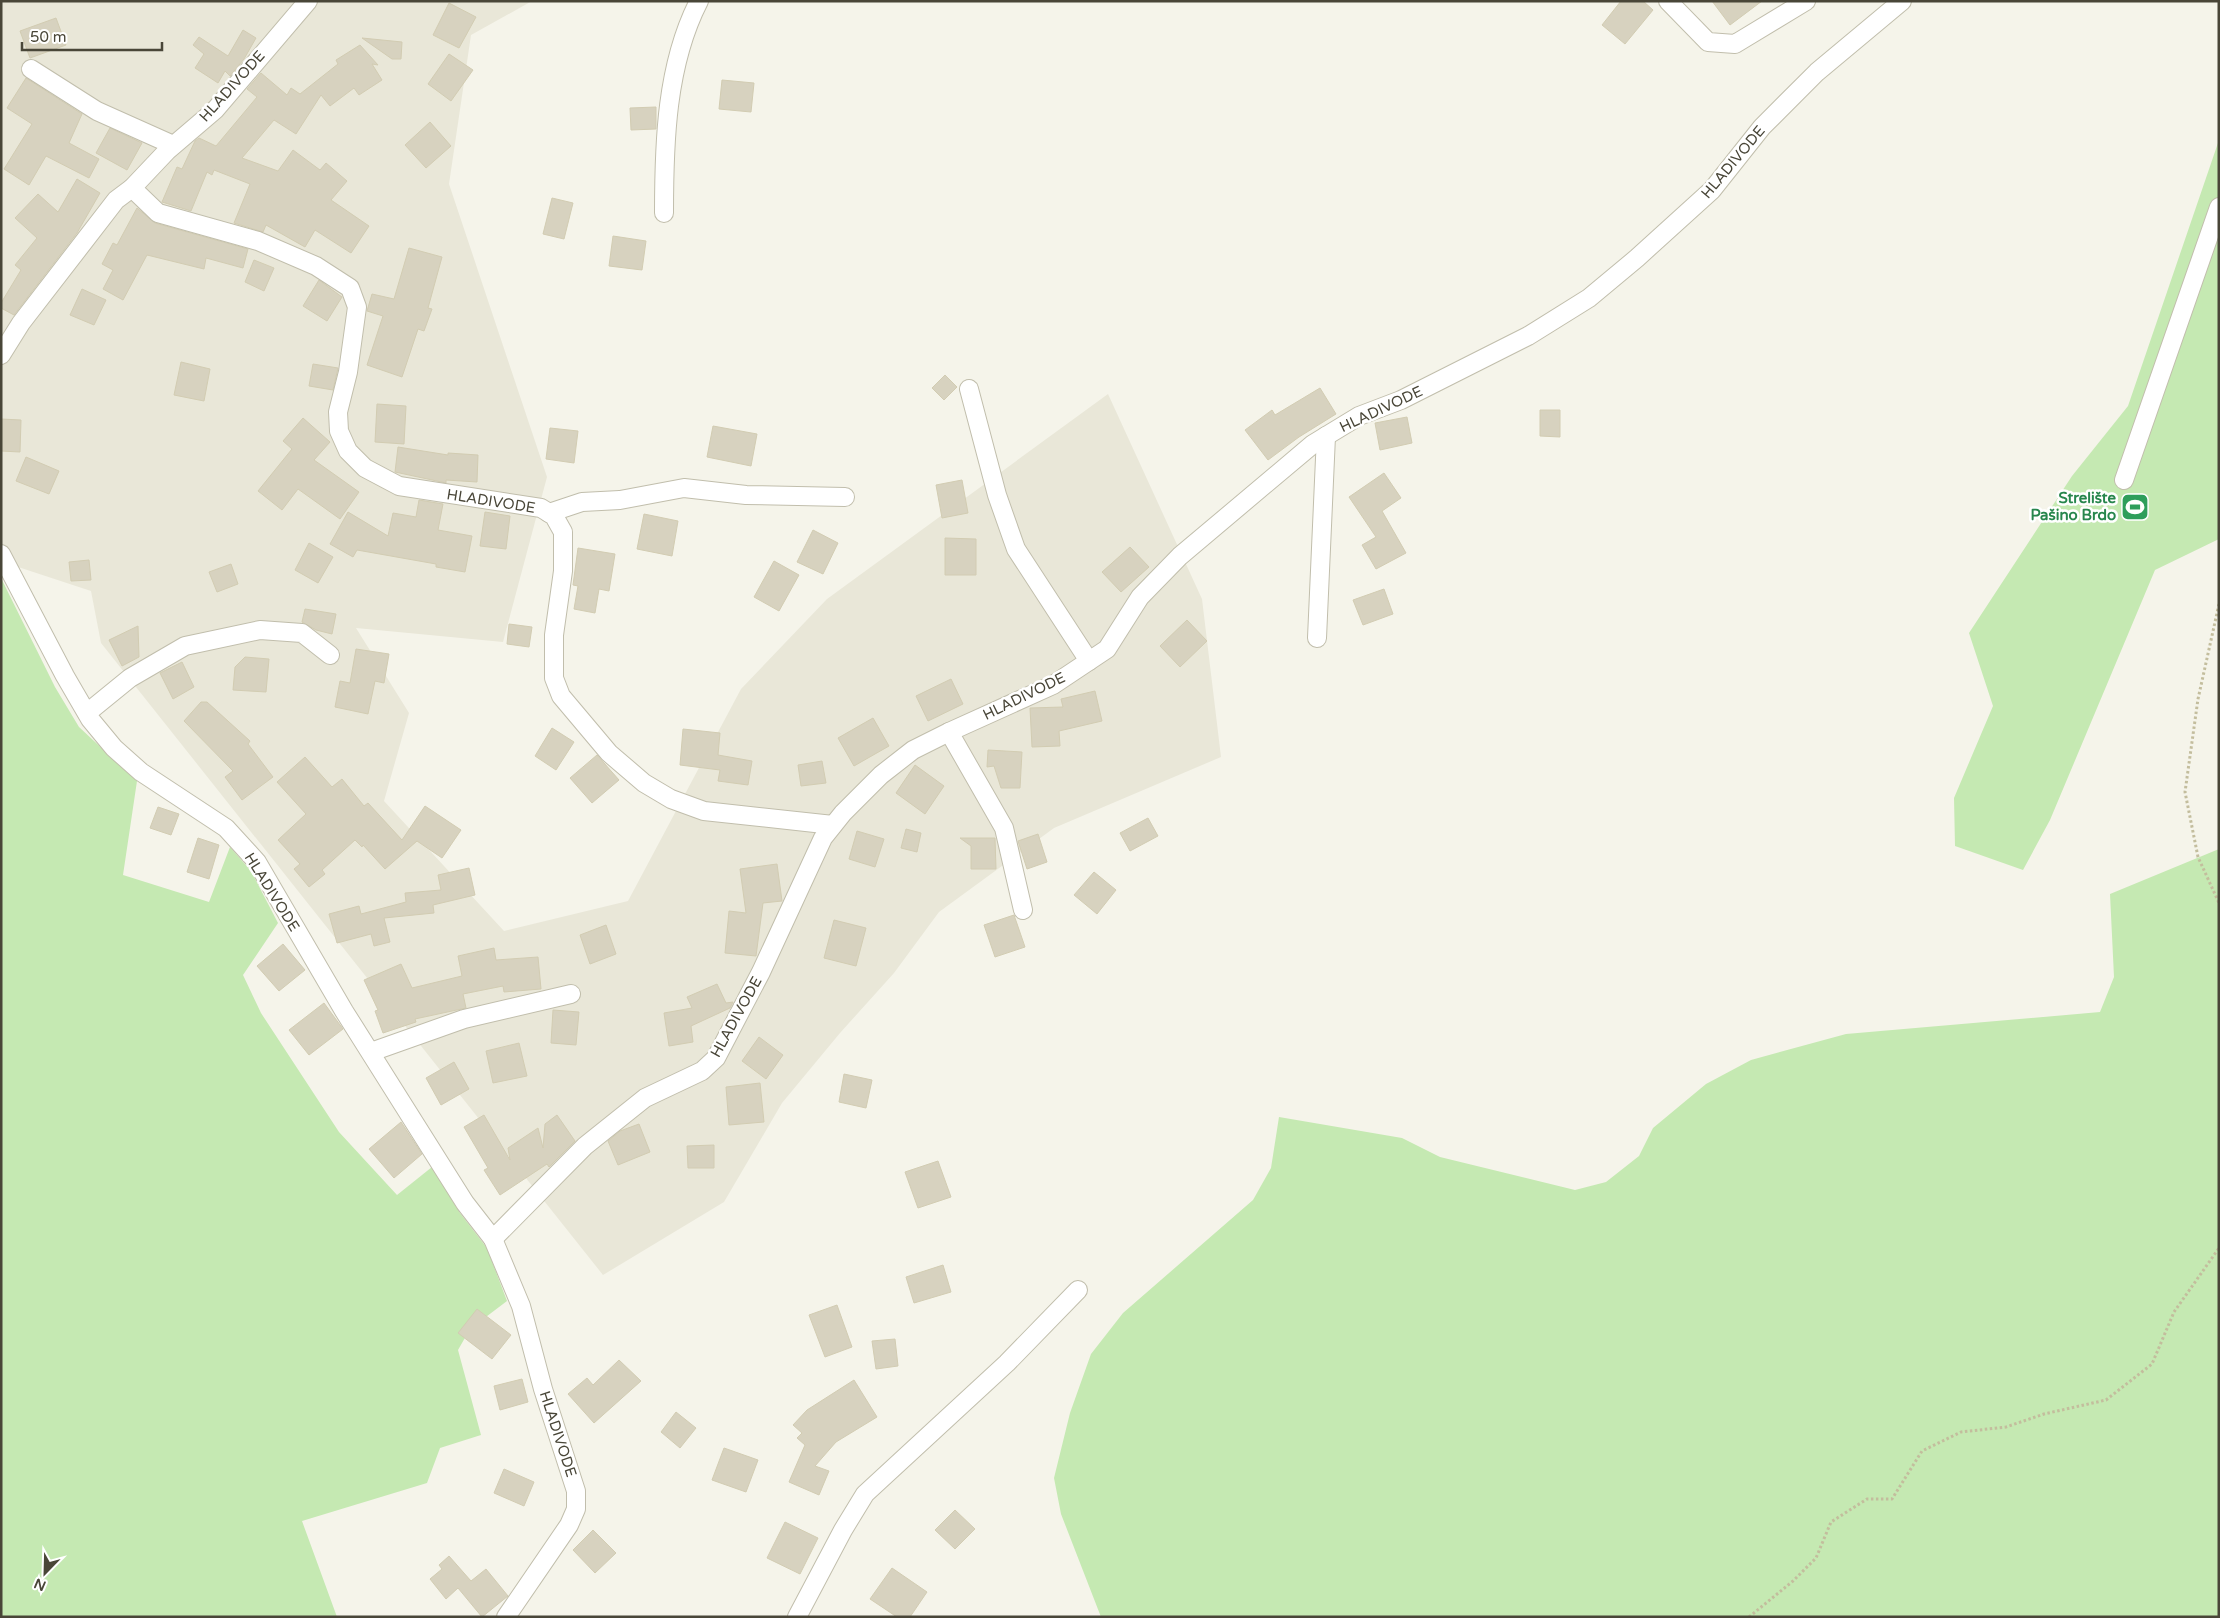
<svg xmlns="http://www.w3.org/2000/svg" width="2220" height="1618" viewBox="0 0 2220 1618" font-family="'Varela Round',sans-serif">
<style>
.residential{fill:#e9e7d8}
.green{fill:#c5e9b2}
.building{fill:#d7d2bf;stroke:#d2ccb2}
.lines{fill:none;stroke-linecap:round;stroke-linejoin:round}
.street-casing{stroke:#c1beac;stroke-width:20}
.path{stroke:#c3bd9d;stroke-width:3;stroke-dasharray:2.5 2.5;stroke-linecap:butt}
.street{stroke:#fff;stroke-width:18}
.labels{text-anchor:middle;stroke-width:5;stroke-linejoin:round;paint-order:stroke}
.street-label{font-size:15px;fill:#494638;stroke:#fff}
.leisure-label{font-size:15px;font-weight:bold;fill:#27864d;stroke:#fff;text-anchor:end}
</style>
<rect width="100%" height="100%" fill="#f5f4ea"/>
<path class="residential" d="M1,1H532L471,35L449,184L547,477L503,642L356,628L409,713L384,801L504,931L628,901L741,689L827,599L1108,394L1202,599L1221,757L1054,828L939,912L894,973L840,1033L782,1103L724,1202L603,1275L101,643L91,591L6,563L1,558Z"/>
<g class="green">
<path d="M2219,140V539L2155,570L2050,820L2023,870L1955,846L1954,798L1993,706L1969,633L2072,476L2128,406Z"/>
<path d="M1,578L55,687L79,727L137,781L123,875L209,902L230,847L251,871L278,923L243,975L261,1013L339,1132L397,1195L432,1167L460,1213L487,1248L507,1301L470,1329L458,1350L481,1435L440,1448L427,1483L302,1521L337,1617H1Z"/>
<path d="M2219,849V1617H1101L1061,1514L1054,1478L1070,1413L1091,1354L1123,1313L1253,1200L1271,1168L1279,1117L1402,1138L1440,1157L1575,1190L1606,1182L1639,1156L1653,1128L1706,1084L1751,1060L1846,1034L2100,1012L2114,977L2110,894Z"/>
</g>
<g class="building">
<path d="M1621,1H1643L1653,10L1625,44L1602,25Z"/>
<path d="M1712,1H1762L1730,25Z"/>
<path d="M449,3L476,17L459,48L433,35Z"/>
<path d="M56,18L66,45L30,58L20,31Z"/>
<path d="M243,30L256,38L244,59L230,76L225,71L218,83L195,68L204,54L193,45L199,37L228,56Z"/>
<path d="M362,38L402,42L401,59H392Z"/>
<path d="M360,45L378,65L372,64L382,80L359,95L354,88L330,106L321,95L296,134L274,120L242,158L278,171L293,150L320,170L326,163L347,181L331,200L369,226L351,253L315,230L305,247L266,225L263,232L234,223L250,184L214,170L212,175L207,172L191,211L162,202L177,167L182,169L195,141L199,138L216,146L257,97L247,89L261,73L287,95L291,88L300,94L338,64L336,60Z"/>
<path d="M449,54L473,70L451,101L428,84Z"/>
<path d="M26,78L82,114L69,143L99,159L89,178L46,156L29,185L4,169L32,124L7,108Z"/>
<path d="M722,80L754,83L751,112L719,109Z"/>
<path d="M656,107V129L631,130L630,108Z"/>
<path d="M430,122L451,146L426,168L405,145Z"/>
<path d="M110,128L142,143L127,170L96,153Z"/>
<path d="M77,179L100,193L77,233L14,315L1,308V303L21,270L15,265L37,238L15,218L38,194L58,212Z"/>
<path d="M552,198L573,203L564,239L543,234Z"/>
<path d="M137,208L155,223L248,249L243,268L206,258L204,269L147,255L123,300L103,289L113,270L102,264L113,243L117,245Z"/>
<path d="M613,236L646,241L642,270L609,266Z"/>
<path d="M409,248L442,257L428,308L432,309L424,331L418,329L402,377L367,365L383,316L367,311L372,294L394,299Z"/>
<path d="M254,260L274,268L264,291L245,282Z"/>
<path d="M319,280L342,297L327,321L303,306Z"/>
<path d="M82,289L106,300L94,325L70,315Z"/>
<path d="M181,362L210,369L204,401L174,395Z"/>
<path d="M313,364L338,368L333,390L309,386Z"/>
<path d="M945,375L957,387L944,400L932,388Z"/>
<path d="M1320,388L1336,414L1299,437L1268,460L1245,430L1272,410L1275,415Z"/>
<path d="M377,404L406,406L404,444L375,442Z"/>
<path d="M1540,410H1560V437L1540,436Z"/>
<path d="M1407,417L1412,443L1380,450L1375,423Z"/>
<path d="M303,418L330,442L314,460L359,492L340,519L298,489L282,510L258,491L292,449L283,441Z"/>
<path d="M1,419L21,420L20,452L1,451Z"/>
<path d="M713,426L757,434L751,466L707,457Z"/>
<path d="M550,428L578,431L574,463L546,459Z"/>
<path d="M398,447L448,455V453L478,455L477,482L446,480V483L395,472Z"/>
<path d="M26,457L59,471L49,494L16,481Z"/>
<path d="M1384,473L1401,498L1382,511L1406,553L1376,569L1362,545L1376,537L1349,497Z"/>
<path d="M962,480L968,513L942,518L936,485Z"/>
<path d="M419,500L443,504L438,530L472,536L465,572L436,567V564L357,550L353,557L330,544L348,512L388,536L393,513L416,517Z"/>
<path d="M485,512L510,516L506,549L480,546Z"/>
<path d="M644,514L678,521L672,556L637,549Z"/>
<path d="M813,530L838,543L823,574L797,562Z"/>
<path d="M945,538L976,539V575H945Z"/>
<path d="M309,543L333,557L318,583L295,570Z"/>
<path d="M1130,547L1149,567L1121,592L1102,572Z"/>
<path d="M578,548L615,554L609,591L599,589L595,613L574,609L578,586L573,585Z"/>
<path d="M89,560L91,580L71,581L69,562Z"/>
<path d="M774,561L799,575L779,611L754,597Z"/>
<path d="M231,564L238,584L217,592L209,572Z"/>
<path d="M1384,589L1393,614L1363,625L1353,600Z"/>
<path d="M305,609L336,614L332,634L316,630L302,622Z"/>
<path d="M1187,620L1207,641L1180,667L1160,646Z"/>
<path d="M509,624L532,627L529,647L507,644Z"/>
<path d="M138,626L139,657L122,666L109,640Z"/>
<path d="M356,649L389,654L384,683L375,681L368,714L335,707L340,681L350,683Z"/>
<path d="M245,657L269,659L266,692L233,690L235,667Z"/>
<path d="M182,662L194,687L173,699L160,673Z"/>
<path d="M951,679L963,704L928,721L916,696Z"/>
<path d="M1095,691L1102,721L1059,731L1060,746L1032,747L1030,708L1063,707L1061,699Z"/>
<path d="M201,702H207L250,741L248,744L273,777L242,800L225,777L233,771L184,721Z"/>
<path d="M873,718L889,746L854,766L838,738Z"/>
<path d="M552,728L574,742L556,770L535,756Z"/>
<path d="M683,729L720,733L718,755L752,761L748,785L718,781L720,770L680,765Z"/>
<path d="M988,750L1022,752L1020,788H1001L994,766L987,767Z"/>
<path d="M597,755L619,780L592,803L570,778Z"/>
<path d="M305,757L332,787L342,779L364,806L368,803L402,840L425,806L461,830L442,858L417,841L385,869L363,845L362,847L355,840L322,870L325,874L309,887L294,869L300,864L278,840L306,814L277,782Z"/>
<path d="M822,761L826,783L801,786L798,765Z"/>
<path d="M915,765L944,786L925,814L896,793Z"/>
<path d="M158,807L179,814L171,835L150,828Z"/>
<path d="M1148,818L1158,836L1130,851L1120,833Z"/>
<path d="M906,829L921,833L917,852L901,848Z"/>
<path d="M857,831L884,839L875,867L849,859Z"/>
<path d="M1038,834L1047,862L1027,869L1018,841Z"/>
<path d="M198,838L219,845L209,879L187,872Z"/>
<path d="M960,838H995L996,869H971V846Z"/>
<path d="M777,864L782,901L763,903L756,956L725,953L729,911L746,913L740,869Z"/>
<path d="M469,868L475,895L433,905L434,913L384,918L390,942L374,946L371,934L337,943L329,914L359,906L361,914L406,902L405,893L441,890L438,875Z"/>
<path d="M1094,872L1116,890L1097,914L1074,895Z"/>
<path d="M1014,915L1025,947L995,957L984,925Z"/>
<path d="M834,920L866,928L856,966L824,958Z"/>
<path d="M606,925L616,954L590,964L580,935Z"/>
<path d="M283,944L305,970L279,991L257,966Z"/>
<path d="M494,948L496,960L538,957L541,989L504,992L503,986L463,994L466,1008L415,1019L416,1022L383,1033L375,1011L378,1010L364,980L401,964L412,988L462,976L458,956Z"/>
<path d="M717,984L726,1003L733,1002L730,1008L691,1026L693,1042L669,1046L664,1013L692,1008L687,997Z"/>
<path d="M324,1003L343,1029L309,1055L289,1030Z"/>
<path d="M553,1010L579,1012L576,1045L551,1043Z"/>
<path d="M759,1037L783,1055L766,1079L742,1061Z"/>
<path d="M519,1043L527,1076L493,1083L486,1051Z"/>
<path d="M454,1062L469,1089L441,1105L426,1078Z"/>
<path d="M844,1074L872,1080L866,1108L839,1102Z"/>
<path d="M760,1083L764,1122L729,1125L726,1087Z"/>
<path d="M484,1115L510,1160L508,1148L538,1128L543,1148L545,1124L557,1115L575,1141L549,1167L547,1164L500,1195L484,1170L488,1168L464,1127Z"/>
<path d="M401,1122L422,1154L394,1178L369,1149Z"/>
<path d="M639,1124L650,1152L618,1165L608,1141L620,1131Z"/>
<path d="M714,1145V1168H688L687,1146Z"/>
<path d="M938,1161L951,1197L918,1208L905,1172Z"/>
<path d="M943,1265L951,1292L914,1303L906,1277Z"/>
<path d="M837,1305L852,1347L825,1357L809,1315Z"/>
<path d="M477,1309L511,1335L492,1359L458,1333Z"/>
<path d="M895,1339L898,1366L876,1369L872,1341Z"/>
<path d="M619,1360L641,1381L594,1423L568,1394L587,1378L593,1385Z"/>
<path d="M522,1379L528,1402L500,1410L494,1386Z"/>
<path d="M854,1380L877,1417L836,1442L815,1466L829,1471L819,1495L789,1482L805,1445L797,1438L802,1433L793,1425L807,1410Z"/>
<path d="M676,1412L696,1428L680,1448L661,1432Z"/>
<path d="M724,1448L758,1460L746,1492L712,1480Z"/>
<path d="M504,1469L534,1482L524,1506L494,1493Z"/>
<path d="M955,1510L975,1529L955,1549L935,1530Z"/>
<path d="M785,1522L818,1538L800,1574L767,1558Z"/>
<path d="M593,1530L616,1553L595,1573L573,1550Z"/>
<path d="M449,1556L471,1581L486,1569L508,1596L482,1617L458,1588L446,1599L430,1579L442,1569L439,1565Z"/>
<path d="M892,1568L927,1592L910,1617H897L870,1599Z"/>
</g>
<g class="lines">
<defs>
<g id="street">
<path d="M1668,1L1708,42L1735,44L1806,1"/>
<path d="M31,69L97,111L173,145"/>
<path d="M132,188L158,213L258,241L316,266L350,288L357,307L348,372L338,412L339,431L348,451L365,468L399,486L541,508L554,516L563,532V571L554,635V678L561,696L609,753L644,783L671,799L704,811L833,825"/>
<path d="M664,213C664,143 666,65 699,1"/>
<path d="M1,355L21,323L116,200L132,188L167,151L215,110L308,1"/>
<path d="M969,389L997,495L1016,549L1089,661"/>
<path d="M2124,480L2219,207"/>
<path d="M549,513L582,502L620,500L684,488L746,495L845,497"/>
<path d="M1,554L65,676L90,719L114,748L141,772L226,828L257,862L344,1011L465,1203L493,1239L585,1146L645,1098L702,1071L716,1058L761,972L823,838L843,813L881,775L913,750L949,732L1053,685L1107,649L1140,597L1180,556L1313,444L1359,416L1401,400L1528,336L1589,298L1637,258L1712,190L1762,127L1817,72L1902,1"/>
<path d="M1317,638L1326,436"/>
<path d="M87,713L130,678L185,646L260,630L302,633L330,655"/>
<path d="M949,732L1004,828L1023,910"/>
<path d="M371,1052L464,1019L571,994"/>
<path d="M493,1239L521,1306L543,1389L576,1491V1509L569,1525L506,1617"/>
<path d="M797,1617L843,1530L865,1494L1007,1363L1078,1290"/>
</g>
</defs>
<use href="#street" class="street-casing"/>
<g class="path">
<path d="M2219,604L2198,699L2185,792L2198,857L2219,903"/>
<path d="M1749,1617L1793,1581L1816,1558L1831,1522L1867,1499H1892L1922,1451L1961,1432L2006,1427L2044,1414L2106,1400L2152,1364L2174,1312L2219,1248"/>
</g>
<use href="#street" class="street"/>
</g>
<defs>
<symbol id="stadium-square" viewBox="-11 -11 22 22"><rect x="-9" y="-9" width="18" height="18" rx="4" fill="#2e9e5b" stroke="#fff"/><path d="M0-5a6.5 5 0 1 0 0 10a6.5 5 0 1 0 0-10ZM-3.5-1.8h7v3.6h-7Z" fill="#fff"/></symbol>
</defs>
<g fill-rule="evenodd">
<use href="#stadium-square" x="2119" y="491" width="32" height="32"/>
</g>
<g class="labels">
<g class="street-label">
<text transform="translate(232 86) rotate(-48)" y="5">HLADIVODE</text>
<text transform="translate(1733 162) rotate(-50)" y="5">HLADIVODE</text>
<text transform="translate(1381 409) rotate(-25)" y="5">HLADIVODE</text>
<text transform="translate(491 501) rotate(9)" y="5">HLADIVODE</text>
<text transform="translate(1024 696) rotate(-26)" y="5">HLADIVODE</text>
<text transform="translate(272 892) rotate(58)" y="5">HLADIVODE</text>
<text transform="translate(736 1017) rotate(-61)" y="5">HLADIVODE</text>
<text transform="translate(558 1434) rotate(72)" y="5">HLADIVODE</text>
</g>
<g class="leisure-label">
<text x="2116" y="503">Strelište<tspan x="2116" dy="17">Pašino Brdo</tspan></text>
</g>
</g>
<rect width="2220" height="1618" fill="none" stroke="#494638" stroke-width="5"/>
<g transform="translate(45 1573) rotate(203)" stroke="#ffffff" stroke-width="4" paint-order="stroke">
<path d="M0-4L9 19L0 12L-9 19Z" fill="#494638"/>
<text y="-8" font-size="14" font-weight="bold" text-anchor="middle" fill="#494638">N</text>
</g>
<path d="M22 42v8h140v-8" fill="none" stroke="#494638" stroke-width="2.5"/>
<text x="30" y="42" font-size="15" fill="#494638" stroke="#ffffff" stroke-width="4" paint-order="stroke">50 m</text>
</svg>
